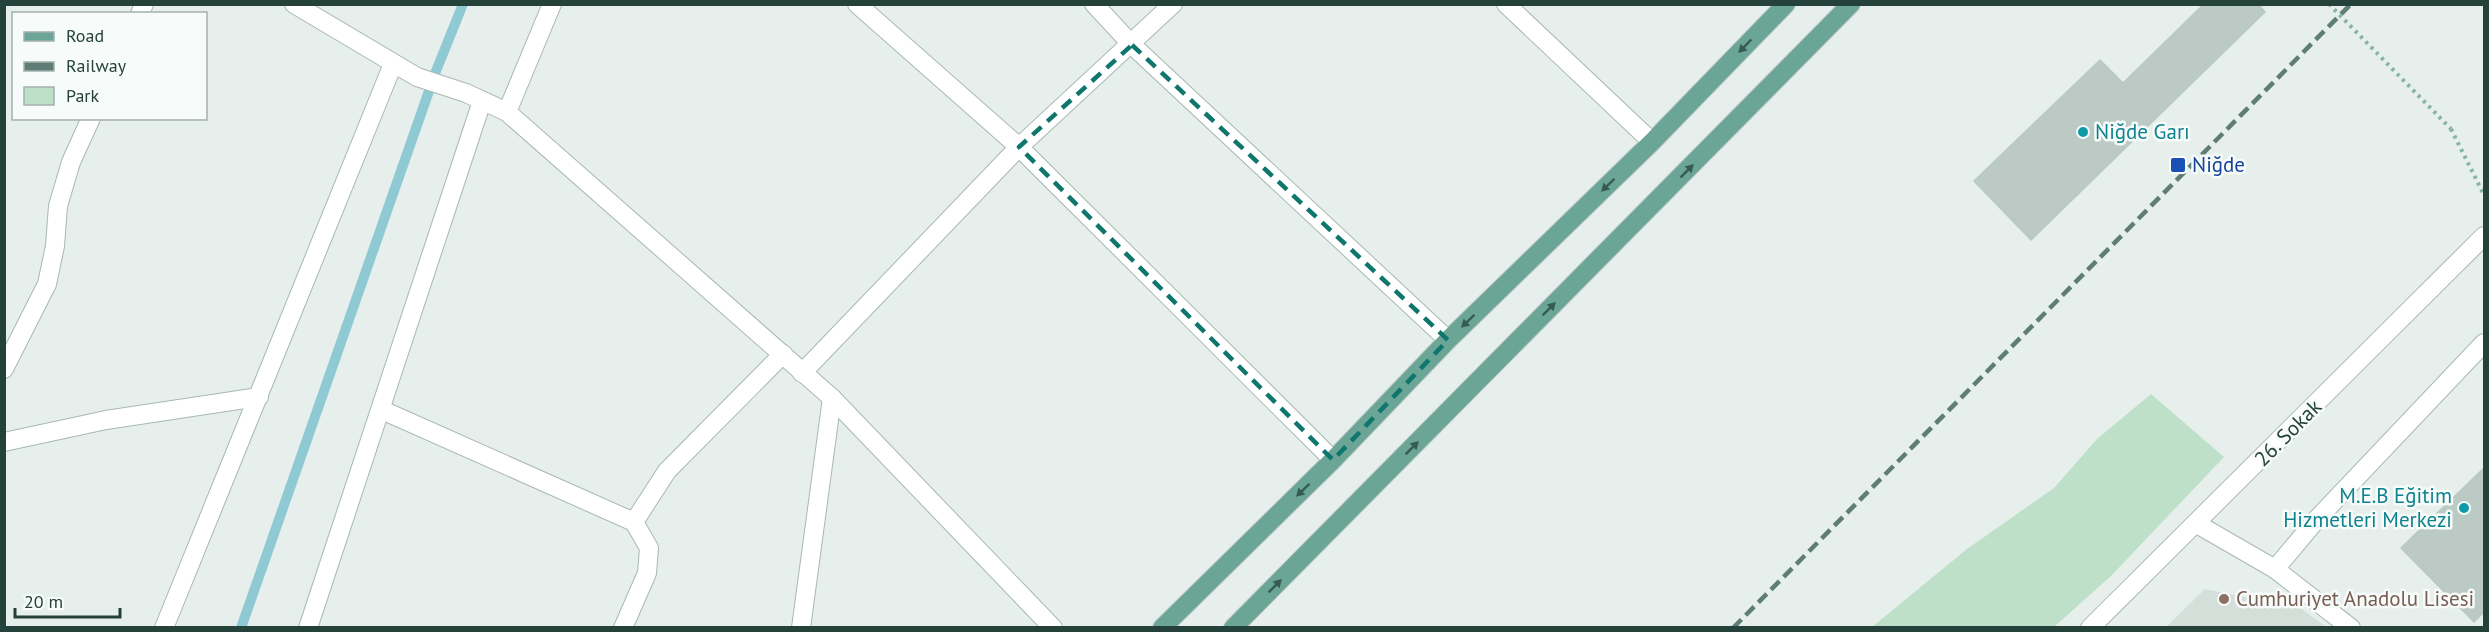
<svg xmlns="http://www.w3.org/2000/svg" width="2489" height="632" viewBox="0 0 2489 632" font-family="'PT Sans',sans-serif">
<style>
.built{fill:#d4dfda}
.green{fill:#bfe0c8}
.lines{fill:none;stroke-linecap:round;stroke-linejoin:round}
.stream{stroke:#8ec9d4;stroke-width:10}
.building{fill:#bbcac4;stroke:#b8c9c2;stroke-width:1.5}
.minor-casing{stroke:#a8b8b2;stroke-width:20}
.major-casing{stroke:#c2cac8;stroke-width:20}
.path{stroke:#86b3a5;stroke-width:4;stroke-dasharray:3 4.5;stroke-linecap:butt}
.minor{stroke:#fff;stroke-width:18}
.major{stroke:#6aa596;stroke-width:18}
.rail{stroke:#5f7d75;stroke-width:4.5;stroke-dasharray:12 6;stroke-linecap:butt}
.path-bridge{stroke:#86b3a5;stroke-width:4;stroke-dasharray:3 4.5;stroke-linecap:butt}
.oneway{fill:#365b51}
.marked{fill:none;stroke:#0f766e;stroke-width:4.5;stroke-dasharray:12 8;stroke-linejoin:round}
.culture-dot{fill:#0f9aa8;stroke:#f7fbf9;stroke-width:2}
.transit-dot{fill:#1a4fb4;stroke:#f7fbf9;stroke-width:2}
.education-dot{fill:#8d6e63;stroke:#f7fbf9;stroke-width:2}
.labels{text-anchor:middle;stroke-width:5;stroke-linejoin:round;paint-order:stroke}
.culture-label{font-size:21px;fill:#0d838f;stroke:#f7fbf9;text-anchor:start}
.transit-label{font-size:21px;fill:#164399;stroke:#f7fbf9;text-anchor:start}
.street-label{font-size:21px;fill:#24423a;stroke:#f7fbf9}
.education-label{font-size:21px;fill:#785e54;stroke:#f7fbf9;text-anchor:start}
</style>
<rect width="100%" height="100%" fill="#e6efeb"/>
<path class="built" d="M2205,589L2302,609L2326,627H2166Z"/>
<path class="green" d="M2151,394L2224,457L2111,576L2054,627H1872L1967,549L2054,488L2097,439Z"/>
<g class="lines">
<path class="stream" d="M241,628L436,71L463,4"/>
</g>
<g class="building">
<path d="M2204,4H2258L2265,12L2031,240L1974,181L2100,60L2123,83Z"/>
<path d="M2484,468V612L2474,622L2401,548Z"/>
</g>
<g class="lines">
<defs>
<g id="minor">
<path d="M294,4L417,77L466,93L507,112L832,398L1053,628"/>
<path d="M857,4L1019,147L1333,460"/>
<path d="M1094,4L1132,45L1448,340"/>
<path d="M1506,4L1652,142"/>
<path d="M140,14L144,4"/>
<path d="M507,112L552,4"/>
<path d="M4,369L47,284L55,246L58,206L71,162L91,118"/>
<path d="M802,373L1019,147L1173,4"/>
<path d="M382,410L634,522L649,548L647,573L623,628"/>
<path d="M4,442L106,420L259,397"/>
<path d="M634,522L667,471L783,354"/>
<path d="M2197,524L2275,569L2351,628"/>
<path d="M2275,569L2317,519L2484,343"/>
<path d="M164,628L393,64"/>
<path d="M308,628L482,101"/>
<path d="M801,628L832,398"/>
<path d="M2090,628L2484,236"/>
</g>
<g id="major">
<path d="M1162,628L1333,460L1448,340L1652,142L1786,4"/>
<path d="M1233,628L1851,4"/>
</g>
</defs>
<use href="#minor" class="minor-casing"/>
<use href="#major" class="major-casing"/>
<path class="path" d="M2451,129L2484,195"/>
<use href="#minor" class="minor"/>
<use href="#major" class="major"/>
<path class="rail" d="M1733,628L2351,4"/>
<path class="path-bridge" d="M2329,4L2451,129"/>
</g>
<defs><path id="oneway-solid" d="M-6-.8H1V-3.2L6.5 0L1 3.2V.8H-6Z" transform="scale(1.5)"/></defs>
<g class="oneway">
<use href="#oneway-solid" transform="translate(1745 46) rotate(134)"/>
<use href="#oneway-solid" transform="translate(1687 171) rotate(-45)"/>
<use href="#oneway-solid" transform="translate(1608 185) rotate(136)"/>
<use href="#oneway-solid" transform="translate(1549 309) rotate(-45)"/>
<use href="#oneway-solid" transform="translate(1468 321) rotate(136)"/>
<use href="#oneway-solid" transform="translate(1412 448) rotate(-45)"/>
<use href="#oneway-solid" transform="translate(1303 490) rotate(136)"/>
<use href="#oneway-solid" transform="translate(1275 586) rotate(-45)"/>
</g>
<path class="marked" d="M1132,45L1448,340L1333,460L1019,147Z"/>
<g class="culture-dot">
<circle cx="2083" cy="132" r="6"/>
<circle cx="2464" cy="508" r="6"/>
</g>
<rect class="transit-dot" x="2170" y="157" width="16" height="16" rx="3"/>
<circle class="education-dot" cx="2224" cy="599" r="6"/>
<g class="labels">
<g class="culture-label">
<text x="2095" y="139">Niğde Garı</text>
<text x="2452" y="503" text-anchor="end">M.E.B Eğitim<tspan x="2452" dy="24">Hizmetleri Merkezi</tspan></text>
</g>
<g class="transit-label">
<text x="2192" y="172">Niğde</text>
</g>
<g class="street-label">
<text transform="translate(2288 433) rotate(-45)" y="7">26. Sokak</text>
</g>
<g class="education-label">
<text x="2236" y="606">Cumhuriyet Anadolu Lisesi</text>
</g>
</g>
<rect width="2489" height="632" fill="none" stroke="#24423a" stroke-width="12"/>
<rect x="12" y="12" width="195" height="108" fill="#f7fbf9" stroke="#a3b1ad" stroke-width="1.5"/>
<rect x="24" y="32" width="30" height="9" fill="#6aa596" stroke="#a3b1ad" stroke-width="1.5"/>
<text x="66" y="42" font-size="18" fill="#24423a">Road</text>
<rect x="24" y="62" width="30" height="9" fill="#5f7d75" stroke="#a3b1ad" stroke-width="1.5"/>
<text x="66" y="72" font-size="18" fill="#24423a">Railway</text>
<rect x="24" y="87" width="30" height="18" fill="#bfe0c8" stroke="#a3b1ad" stroke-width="1.5"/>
<text x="66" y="102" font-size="18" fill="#24423a">Park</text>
<path d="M15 608v9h105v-9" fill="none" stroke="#24423a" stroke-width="3"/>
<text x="24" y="608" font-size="18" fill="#24423a" stroke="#f7fbf9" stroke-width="4.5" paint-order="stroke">20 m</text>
</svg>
